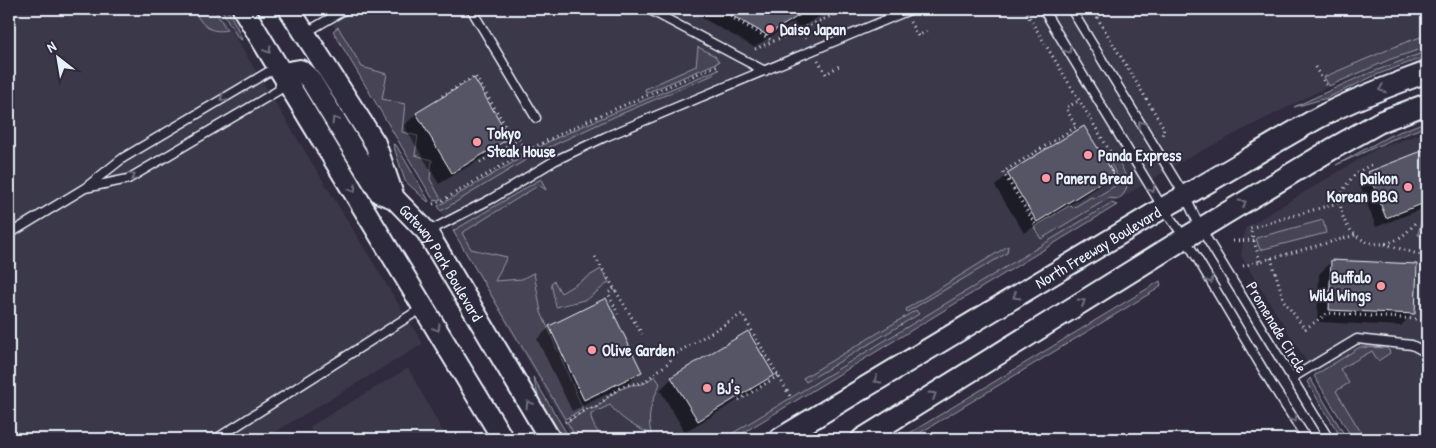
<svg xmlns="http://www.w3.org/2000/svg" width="1436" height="448" viewBox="0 0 1436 448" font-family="'Patrick Hand',sans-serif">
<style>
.built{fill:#3b3749}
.green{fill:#464455;stroke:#979aa6}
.shadow{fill:#0007}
.building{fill:#575565;stroke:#e8f1f8}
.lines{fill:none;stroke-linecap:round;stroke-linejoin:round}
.service-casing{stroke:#e8f1f8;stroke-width:11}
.tertiary-casing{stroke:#e8f1f8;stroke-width:24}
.path{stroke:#e8f1f8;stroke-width:3;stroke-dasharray:1 4;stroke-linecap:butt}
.service{stroke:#2f2a3d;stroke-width:8}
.tertiary{stroke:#2f2a3d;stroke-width:20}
.oneway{stroke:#70707e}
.poi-dot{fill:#ff9aa2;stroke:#2f2a3d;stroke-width:2}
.labels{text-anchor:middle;stroke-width:4;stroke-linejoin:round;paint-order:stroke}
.poi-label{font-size:16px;font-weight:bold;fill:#e8f1f8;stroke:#2f2a3d;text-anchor:start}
.street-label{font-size:16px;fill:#e8f1f8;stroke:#2f2a3d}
</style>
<rect width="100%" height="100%" fill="#2f2a3d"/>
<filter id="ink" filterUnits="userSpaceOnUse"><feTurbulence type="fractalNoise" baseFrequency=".02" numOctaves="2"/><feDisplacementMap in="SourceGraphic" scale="10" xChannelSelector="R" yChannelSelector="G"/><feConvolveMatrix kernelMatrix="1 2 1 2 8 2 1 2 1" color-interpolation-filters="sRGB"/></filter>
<g filter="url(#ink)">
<g class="built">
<path d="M9,9H218L423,344L263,439H9Z"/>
<path d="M324,9H1427V52L1325,88L1186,159L722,439H573Z"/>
<path d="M1427,132V439H1354L1241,256L1245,228L1376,149Z"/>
<path d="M408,368L447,439H317L309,427Z"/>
</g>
<g class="green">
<path d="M193,9H214L227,30C208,34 201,23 193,9Z"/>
<path d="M221,9H227L237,27L242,40L238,38Z"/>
<path d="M338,27L362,67L387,74L382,99L405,104L402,132L418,136L415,155L432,160L430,179L441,199L434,201L333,31Z"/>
<path d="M1427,35V47L1391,59L1329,86L1324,77L1406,42Z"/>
<path d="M698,47L715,56L719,62L646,93L645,89L696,66Z"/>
<path d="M1427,51V56L1376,75L1327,98L1294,107L1357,78Z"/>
<path d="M719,69L713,75L616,116L539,152L441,211L438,206L550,141L585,125Z"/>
<path d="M1427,121V126L1391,140L1336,165L1389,136Z"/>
<path d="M393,144L396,145L429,201L428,202L405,181Z"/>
<path d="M1114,161L1119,162C1126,175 1133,189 1118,199L1109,198L1041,239L1034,227L1070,205L1073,208L1091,197L1095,198L1121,182L1111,164Z"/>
<path d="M541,179L546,190L539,185L462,233L471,249L507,257L495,281L522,279L533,273H534L541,312L583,409L565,419L453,231Z"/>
<path d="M1111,203L1117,205L733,439H723Z"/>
<path d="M1323,220L1326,233L1260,250L1256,238Z"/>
<path d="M1421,221L1427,222V237L1418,235Z"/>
<path d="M1008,246L1007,253L907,312L906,309Z"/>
<path d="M601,269L609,282L588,299L556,307L551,283L554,281L561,293Z"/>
<path d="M1160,281L1161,285L1159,288L910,439H900Z"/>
<path d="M916,310L919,314L806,382L803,378Z"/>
<path d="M1360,347L1386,348L1389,350L1390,353L1378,361L1372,351L1340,369L1349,383L1336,391L1365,439H1353L1314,376Z"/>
<path d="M655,376L660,384C651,404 647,413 651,434C634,427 621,419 610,405L591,414C591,424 597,431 604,439H577L567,422L588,409L596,408L611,395L621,389L631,385L643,384Z"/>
<path d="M533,377L570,439H563L539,399Z"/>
<path d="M1310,378L1347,439H1342L1307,382Z"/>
</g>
<g class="shadow">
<path d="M686,9H832L798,29L794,22L754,47Z"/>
<path d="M473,80L508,138L496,150L439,184L404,126L416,114Z"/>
<path d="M1427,151V207L1376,227L1359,183L1369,173Z"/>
<path d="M1008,174H1112L1100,186L1024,233L995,186Z"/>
<path d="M1332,261L1413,313L1401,326L1317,322L1319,274Z"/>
<path d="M550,327L640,372L628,384L572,411L537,339Z"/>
<path d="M773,375L760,387L685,432L660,390L672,378Z"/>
</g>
<g class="building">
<path d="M720,9H810L767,35Z"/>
<path d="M474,78L510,138L452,173L416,113Z"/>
<path d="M1084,126L1114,174L1037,222L1007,173Z"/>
<path d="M1427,149V202L1386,218L1368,172Z"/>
<path d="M1331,260L1417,264L1415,314L1329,310Z"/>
<path d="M606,298L642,372L584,400L549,326Z"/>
<path d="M748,331L774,375L698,421L671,377Z"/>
</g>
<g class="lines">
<defs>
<g id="service">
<path d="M471,9L536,118"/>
<path d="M648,9L765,71"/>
<path d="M1043,9L1163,208L1185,238L1274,388L1307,439"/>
<path d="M1071,9L1185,196L1201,229L1329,439"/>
<path d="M305,33L346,9"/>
<path d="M427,232L493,198L554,161L605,137L912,9"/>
<path d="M9,234L85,188L123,158L268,72L282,73L279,90L128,179L85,188"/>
<path d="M1292,378L1357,339L1412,345L1427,353"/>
<path d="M216,439L422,308"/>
</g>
<g id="tertiary">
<path d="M243,9L503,439"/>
<path id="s1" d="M289,9L375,143L394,198L427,232L550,439"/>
<path d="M282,73L300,70L310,79L380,193L394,198"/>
<path id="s2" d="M779,439L1163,208C1216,179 1266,147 1318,118C1353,99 1390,86 1427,72"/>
<path d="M862,439L1185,238L1332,149L1382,121L1427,104"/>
</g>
</defs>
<use href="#service" class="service-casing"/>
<use href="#tertiary" class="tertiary-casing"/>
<g class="path">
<path d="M717,9L773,41"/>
<path d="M1024,9L1114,158L1119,160"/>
<path d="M1092,9L1164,128L1162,136"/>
<path d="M910,22L918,36L930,29"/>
<path d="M801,29L807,42"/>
<path d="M755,49L847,9"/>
<path d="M818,60L826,74L839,66"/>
<path d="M1315,67L1328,88"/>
<path d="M442,96L475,76L515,141"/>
<path d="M480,162L519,139L526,151"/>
<path d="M1371,165C1299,198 1372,286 1417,220"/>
<path d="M433,204L443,200L538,145L587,121L718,65"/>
<path d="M1035,224L1003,172L1076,127L1066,108L1080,100"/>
<path d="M1233,241L1254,240"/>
<path d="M1385,244L1427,257"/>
<path d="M595,257L642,334"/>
<path d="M1271,258L1284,301L1305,329L1328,313L1416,319"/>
<path d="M1260,261L1250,228L1341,202"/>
<path d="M1243,266L1356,235"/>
<path d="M614,289L608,293L618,314"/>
<path d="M739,400L778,376"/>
<path d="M565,422L588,408H595L611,394L621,387L631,384L643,383L669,362L675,354L742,314L790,396"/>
</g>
<use href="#service" class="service"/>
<use href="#tertiary" class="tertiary"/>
</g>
<defs><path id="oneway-chevron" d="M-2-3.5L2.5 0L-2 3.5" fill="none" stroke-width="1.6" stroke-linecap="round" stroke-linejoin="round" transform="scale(1.25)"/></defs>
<g class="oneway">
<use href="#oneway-chevron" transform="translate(268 50) rotate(59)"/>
<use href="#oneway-chevron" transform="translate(1068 50) rotate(59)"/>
<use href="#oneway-chevron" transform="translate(1382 89) rotate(159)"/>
<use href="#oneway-chevron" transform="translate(223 98) rotate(149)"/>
<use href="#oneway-chevron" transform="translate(335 120) rotate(-121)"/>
<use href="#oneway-chevron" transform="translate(1141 124) rotate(-121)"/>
<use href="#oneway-chevron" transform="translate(132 176) rotate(-26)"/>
<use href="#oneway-chevron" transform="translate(353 189) rotate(59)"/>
<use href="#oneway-chevron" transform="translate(1152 189) rotate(59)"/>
<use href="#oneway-chevron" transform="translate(1243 203) rotate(-31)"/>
<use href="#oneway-chevron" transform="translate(1210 280) rotate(60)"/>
<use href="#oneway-chevron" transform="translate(1016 296) rotate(149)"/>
<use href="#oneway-chevron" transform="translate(1082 302) rotate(-32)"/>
<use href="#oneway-chevron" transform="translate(437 328) rotate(59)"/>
<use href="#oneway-chevron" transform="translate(877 380) rotate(149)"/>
<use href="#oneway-chevron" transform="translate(933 395) rotate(-32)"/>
<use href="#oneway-chevron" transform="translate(529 404) rotate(-121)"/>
<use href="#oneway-chevron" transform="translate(1294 419) rotate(57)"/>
</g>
</g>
<g class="poi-dot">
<circle cx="770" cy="29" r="5"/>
<circle cx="477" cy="142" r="5"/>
<circle cx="1088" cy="155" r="5"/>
<circle cx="1046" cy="178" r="5"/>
<circle cx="1408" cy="187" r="5"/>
<circle cx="1381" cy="286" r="5"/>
<circle cx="592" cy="350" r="5"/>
<circle cx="707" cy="388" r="5"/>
</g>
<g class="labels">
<g class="poi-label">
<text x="780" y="35">Daiso Japan</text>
<text x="487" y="139">Tokyo<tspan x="487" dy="18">Steak House</tspan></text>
<text x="1098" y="161">Panda Express</text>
<text x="1056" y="184">Panera Bread</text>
<text x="1398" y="184" text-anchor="end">Daikon<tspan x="1398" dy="18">Korean BBQ</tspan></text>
<text x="1371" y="283" text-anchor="end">Buffalo<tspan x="1371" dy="18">Wild Wings</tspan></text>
<text x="602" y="356">Olive Garden</text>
<text x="717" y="394">BJ's</text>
</g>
<g class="street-label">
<text dy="6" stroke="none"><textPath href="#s2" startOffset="372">North Freeway Boulevard</textPath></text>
<text dy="6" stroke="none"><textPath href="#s1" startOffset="298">Gateway Park Boulevard</textPath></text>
<text transform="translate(1277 327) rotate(59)" y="6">Promenade Circle</text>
</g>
</g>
<rect width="1436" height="448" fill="none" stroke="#2f2a3d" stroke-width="30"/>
<rect x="15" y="15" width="1406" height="418" fill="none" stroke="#e8f1f8" stroke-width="2" filter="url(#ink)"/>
<g transform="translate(58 58) rotate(329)" stroke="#2f2a3d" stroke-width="4" paint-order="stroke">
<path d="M0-4L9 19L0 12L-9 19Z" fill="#e8f1f8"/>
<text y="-8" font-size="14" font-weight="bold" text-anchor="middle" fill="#e8f1f8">N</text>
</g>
</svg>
